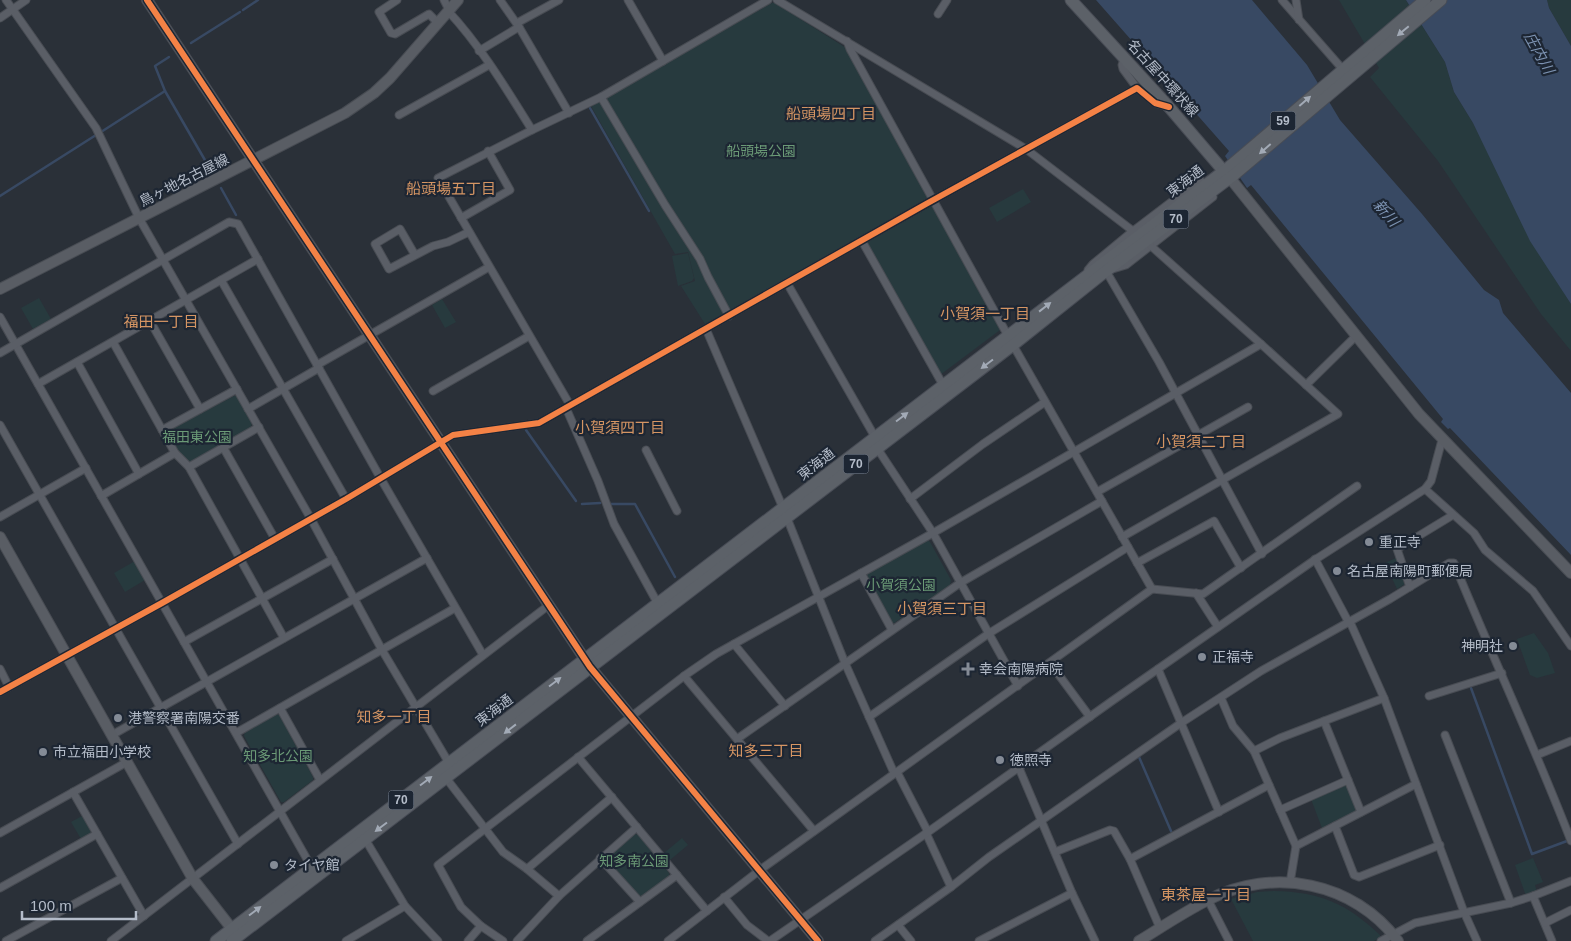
<svg xmlns="http://www.w3.org/2000/svg" width="1571" height="941" viewBox="0 0 1571 941" font-family="Helvetica,'Noto Sans JP',sans-serif">
<style>
.green{fill:#273a3e}
.water{fill:#384963}
.lines{fill:none;stroke-linecap:round;stroke-linejoin:round}
.stream{stroke:#384963;stroke-width:2.5}
.street-casing{stroke:#484c53;stroke-width:9}
.secondary-casing{stroke:#484c53;stroke-width:12}
.primary-casing{stroke:#484c55;stroke-width:13}
.street{stroke:#5a5e66;stroke-width:7}
.secondary{stroke:#595d64;stroke-width:10}
.primary{stroke:#5c6168;stroke-width:11}
.cycleway-casing{stroke:#1d2633;stroke-width:9}
.cycleway{stroke:#f48246;stroke-width:6}
.oneway{fill:#a2aab6}
.poi-dot{fill:#848b96;stroke:#1d2633;stroke-width:2}
.labels{text-anchor:middle;stroke-width:4.5;stroke-linejoin:round;paint-order:stroke}
.shield{fill:#1d2633;stroke:#878f9c;stroke-width:1}
.shield-label{font-size:12px;font-weight:bold;fill:#b4bcc9}
.street-label{font-size:14px;fill:#b4bcc9;stroke:#1d2633}
.park-label{font-size:14px;fill:#6b9a76;stroke:#1d2633}
.poi-label{font-size:14px;fill:#b4bcc9;stroke:#1d2633;text-anchor:start}
.water-label{font-size:15px;font-style:italic;fill:#7c92b1;stroke:#1d2633}
.neighbourhood-label{font-size:15px;fill:#d59563;stroke:#1d2633}
</style>
<rect width="100%" height="100%" fill="#2a3038"/>
<g class="green">
<path d="M1339,0H1406L1445,62L1454,92L1473,123L1554,277L1571,304V351L1541,314L1438,161L1370,77L1379,68Z"/>
<path d="M1547,0H1571V46L1549,8Z"/>
<path d="M772,3H775L846,48L1000,330L940,375L865,243L859,238L705,324L681,286L695,281L688,252L675,254L591,106Z"/>
<path d="M1023,189L1031,202L997,222L989,208Z"/>
<path d="M688,253L694,278L692,281L678,286L672,256Z"/>
<path d="M39,298L51,319L33,329L21,308Z"/>
<path d="M442,299L456,322L445,328L432,305Z"/>
<path d="M234,396H237L252,424L250,428L190,462L187,461L179,452L169,432V430Z"/>
<path d="M927,540L930,542L951,580L950,585L894,623L891,622L866,577L867,573Z"/>
<path d="M1396,558L1405,584L1397,589L1385,563Z"/>
<path d="M135,561L145,580L125,592L114,573Z"/>
<path d="M1534,633L1548,653L1555,673L1537,678L1530,675L1517,639Z"/>
<path d="M276,715H279L313,777V780L284,802H281L244,736L245,732Z"/>
<path d="M1344,785L1347,786L1356,808L1355,811L1322,828L1311,799Z"/>
<path d="M82,816L91,830L90,834L81,839L71,822Z"/>
<path d="M634,834L639,835L669,873V877L641,896L638,895L607,861V858Z"/>
<path d="M682,838L688,845L670,860L664,853Z"/>
<path d="M1533,858L1543,882L1535,885L1537,892L1526,896L1515,865Z"/>
<path d="M1274,891C1320,892 1346,903 1380,935V938L1374,941H1253L1231,899L1257,892Z"/>
</g>
<g class="water">
<path d="M1096,0H1252L1307,65L1340,120L1422,214L1484,290L1499,300L1503,313L1571,393V555L1450,428L1448,429L1441,422L1443,419L1251,185L1247,188L1225,156L1229,151Z"/>
<path d="M1406,0H1547L1549,8L1571,46V304L1530,241L1473,123L1454,92L1445,62Z"/>
</g>
<g class="lines">
<g class="stream">
<path d="M243,10L258,0"/>
<path d="M191,43L240,12"/>
<path d="M169,57L155,66L165,91L213,174"/>
<path d="M590,108L649,211"/>
<path d="M101,132L165,91"/>
<path d="M221,188L236,215"/>
<path d="M0,196L96,135"/>
<path d="M526,430L576,501"/>
<path d="M582,504L600,503"/>
<path d="M611,504H635L675,577"/>
<path d="M1471,688L1532,854L1567,841"/>
<path d="M1139,757L1171,831"/>
</g>
<defs>
<g id="street">
<path d="M6,0L96,128L139,218L311,519L382,650L449,763"/>
<path d="M397,0L379,12L391,33L395,34L429,14L438,23"/>
<path d="M444,0L449,10"/>
<path d="M500,0L519,27L569,113"/>
<path d="M628,0L663,61"/>
<path d="M777,0L1026,149L1133,231"/>
<path d="M1282,0L1346,73"/>
<path d="M1296,0L1299,20"/>
<path d="M448,11C480,45 507,90 532,130"/>
<path d="M938,14L947,0"/>
<path d="M0,18L26,0"/>
<path d="M517,23L559,0"/>
<path d="M847,41L850,49L1013,345L1152,589"/>
<path d="M479,51L519,27"/>
<path d="M1125,58L1122,65L1123,69L1137,88"/>
<path d="M601,97L665,205L700,259L708,277L729,316"/>
<path d="M399,115L489,65"/>
<path d="M1212,196L1213,197L1126,265L1106,271L1159,362L1262,554"/>
<path d="M461,218L510,190L488,151"/>
<path d="M862,241L943,385"/>
<path d="M415,255L400,229L375,244L389,269L433,246L448,242L469,232"/>
<path d="M1088,270L1093,264L1133,231L1200,180L1201,181"/>
<path d="M221,280L346,499"/>
<path d="M787,283L875,437"/>
<path d="M0,317L312,868"/>
<path d="M150,321L200,409"/>
<path d="M706,329L783,508L845,663L894,773"/>
<path d="M113,342L175,453L189,467L284,638"/>
<path d="M0,353L229,222L238,224L381,479L483,655"/>
<path d="M77,362L139,474"/>
<path d="M317,365L489,267"/>
<path d="M38,384L258,259"/>
<path d="M1306,385L1356,336"/>
<path d="M433,391L529,336"/>
<path d="M570,405L438,178L532,130L601,97L768,0"/>
<path d="M566,408L598,481L614,524L658,604"/>
<path d="M248,409L319,368"/>
<path d="M0,425L238,844"/>
<path d="M162,430L237,389"/>
<path d="M223,447L275,539"/>
<path d="M877,448L933,533L1018,686"/>
<path d="M646,450L677,511"/>
<path d="M189,467L259,427"/>
<path d="M1425,489L1474,533L1485,550L1533,591L1571,646"/>
<path d="M1097,492L1248,407"/>
<path d="M101,496L175,453"/>
<path d="M910,499L983,444L1045,402"/>
<path d="M0,517L86,468"/>
<path d="M1122,537L1338,414L1261,344L1151,246"/>
<path d="M1315,559L1349,623"/>
<path d="M1137,563L1214,521L1241,568"/>
<path d="M861,573L892,630"/>
<path d="M1410,587L1397,549L1453,515"/>
<path d="M1196,593L1218,627"/>
<path d="M1350,622L1384,698L1464,912L1477,941"/>
<path d="M184,642L333,559"/>
<path d="M734,644L785,706"/>
<path d="M1050,663L1090,717"/>
<path d="M0,669L9,687"/>
<path d="M1158,669L1219,812"/>
<path d="M684,676L814,831"/>
<path d="M0,692L162,603L346,499L453,435L539,423L926,204L1137,88L1155,103L1168,107"/>
<path d="M1429,696L1502,673"/>
<path d="M1221,698L1233,726L1254,751L1296,846L1290,883"/>
<path d="M280,708L320,780"/>
<path d="M869,717L988,634L1128,547"/>
<path d="M1324,721L1361,812"/>
<path d="M236,733L455,608"/>
<path d="M112,735L427,558"/>
<path d="M1445,735L1511,903"/>
<path d="M737,739L960,583L1102,501"/>
<path d="M1254,751L1280,738L1384,698"/>
<path d="M1537,755L1571,741"/>
<path d="M578,757L707,911"/>
<path d="M1019,768L1072,893L1095,941"/>
<path d="M897,772L928,832"/>
<path d="M446,778L503,852L527,869L559,896"/>
<path d="M73,792L144,916"/>
<path d="M1280,810L1348,780"/>
<path d="M1335,826L1354,875L1359,877L1440,845"/>
<path d="M0,833L127,762"/>
<path d="M926,833L951,887"/>
<path d="M365,839L405,906L438,941"/>
<path d="M1296,846L1416,784"/>
<path d="M1055,852L1110,830L1114,831L1130,859L1269,785"/>
<path d="M600,858L640,902"/>
<path d="M1130,859L1160,928"/>
<path d="M527,869L612,797"/>
<path d="M0,888L97,834"/>
<path d="M1533,896L1552,941"/>
<path d="M724,897L747,925L768,941"/>
<path d="M1208,900L1229,941"/>
<path d="M1545,923L1571,910"/>
<path d="M898,925L911,941"/>
<path d="M6,941L122,878"/>
<path d="M111,941L549,605"/>
<path d="M346,941L405,906"/>
<path d="M468,941L481,926"/>
<path d="M503,941L481,926L461,907L438,865L684,676L716,654L933,533L1261,344"/>
<path d="M517,941L559,896L637,827"/>
<path d="M587,941L677,875"/>
<path d="M668,941L760,870L1152,589L1203,594L1357,486"/>
<path d="M770,941L928,832L1112,701L1313,561L1425,489L1431,481L1442,440"/>
<path d="M875,941L951,887L989,857L1181,723L1261,671L1390,599L1449,563H1454C1492,656 1535,747 1571,841"/>
<path d="M979,941L1072,893"/>
<path d="M1381,941L1415,923L1511,903L1533,896L1571,881"/>
</g>
<g id="secondary">
<path d="M147,0L590,667L818,941"/>
<path d="M1230,178L1419,414L1571,573"/>
<path d="M0,289L345,113L374,93L390,78L458,0"/>
<path d="M0,537L193,879L232,929L235,936"/>
<path d="M1139,941C1162,927 1184,912 1208,900C1273,866 1354,882 1398,941"/>
</g>
<g id="primary">
<path d="M1071,0L1169,107L1227,175"/>
<path d="M216,941L1229,167L1425,0"/>
<path d="M232,941L1013,345L1106,271L1235,174L1441,0"/>
</g>
</defs>
<use href="#street" class="street-casing"/>
<use href="#secondary" class="secondary-casing"/>
<use href="#primary" class="primary-casing"/>
<use href="#street" class="street"/>
<use href="#secondary" class="secondary"/>
<use href="#primary" class="primary"/>
<defs>
<g id="cycleway">
<path d="M147,0L590,667L818,941"/>
<path d="M0,692L162,603L346,499L453,435L539,423L926,204L1137,88L1155,103L1169,107"/>
</g>
</defs>
<use href="#cycleway" class="cycleway-casing"/>
<use href="#cycleway" class="cycleway"/>
</g>
<defs><path id="oneway-solid" d="M-6-.8H1V-3.2L6.5 0L1 3.2V.8H-6Z" transform="scale(1.25)"/></defs>
<g class="oneway">
<use href="#oneway-solid" transform="translate(1403 31) rotate(140)"/>
<use href="#oneway-solid" transform="translate(1305 101) rotate(-41)"/>
<use href="#oneway-solid" transform="translate(1265 149) rotate(139)"/>
<use href="#oneway-solid" transform="translate(1045 307) rotate(-38)"/>
<use href="#oneway-solid" transform="translate(987 364) rotate(143)"/>
<use href="#oneway-solid" transform="translate(902 417) rotate(-37)"/>
<use href="#oneway-solid" transform="translate(555 682) rotate(-37)"/>
<use href="#oneway-solid" transform="translate(510 729) rotate(142)"/>
<use href="#oneway-solid" transform="translate(426 781) rotate(-37)"/>
<use href="#oneway-solid" transform="translate(381 827) rotate(143)"/>
<use href="#oneway-solid" transform="translate(255 911) rotate(-37)"/>
</g>
<g class="poi-dot">
<circle cx="1369" cy="542" r="5"/>
<circle cx="1337" cy="571" r="5"/>
<circle cx="1513" cy="646" r="5"/>
<circle cx="1202" cy="657" r="5"/>
<path d="M965.5 661.5h5v5h5v5h-5v5h-5v-5h-5v-5h5z"/>
<circle cx="118" cy="718" r="5"/>
<circle cx="43" cy="752" r="5"/>
<circle cx="1000" cy="760" r="5"/>
<circle cx="274" cy="865" r="5"/>
</g>
<g class="labels">
<g class="shield">
<rect x="1270.5" y="111.5" width="25" height="19" rx="4"/>
<rect x="1163.5" y="209.5" width="25" height="19" rx="4"/>
<rect x="843.5" y="454.5" width="25" height="19" rx="4"/>
<rect x="388.5" y="790.5" width="25" height="19" rx="4"/>
</g>
<g class="shield-label">
<text x="1283" y="125">59</text>
<text x="1176" y="223">70</text>
<text x="856" y="468">70</text>
<text x="401" y="804">70</text>
</g>
<g class="street-label">
<text transform="translate(1163 78) rotate(48)" y="5">名古屋中環状線</text>
<text transform="translate(184 180) rotate(-27)" y="5">鳥ヶ地名古屋線</text>
<text transform="translate(1185 181) rotate(-37)" y="5">東海通</text>
<text transform="translate(816 464) rotate(-38)" y="5">東海通</text>
<text transform="translate(494 710) rotate(-37)" y="5">東海通</text>
</g>
<g class="park-label">
<text x="761" y="156">船頭場公園</text>
<text x="197" y="442">福田東公園</text>
<text x="901" y="590">小賀須公園</text>
<text x="278" y="761">知多北公園</text>
<text x="634" y="866">知多南公園</text>
</g>
<g class="poi-label">
<text x="1379" y="547">重正寺</text>
<text x="1347" y="576">名古屋南陽町郵便局</text>
<text x="1503" y="651" text-anchor="end">神明社</text>
<text x="1212" y="662">正福寺</text>
<text x="979" y="674">幸会南陽病院</text>
<text x="128" y="723">港警察署南陽交番</text>
<text x="53" y="757">市立福田小学校</text>
<text x="1010" y="765">徳照寺</text>
<text x="284" y="870">タイヤ館</text>
</g>
<g class="water-label">
<text transform="translate(1539 53) rotate(61)" y="5">庄内川</text>
<text transform="translate(1386 213) rotate(49)" y="5">新川</text>
</g>
<g class="neighbourhood-label">
<text x="831" y="119">船頭場四丁目</text>
<text x="451" y="194">船頭場五丁目</text>
<text x="985" y="319">小賀須一丁目</text>
<text x="161" y="327">福田一丁目</text>
<text x="620" y="433">小賀須四丁目</text>
<text x="1201" y="447">小賀須二丁目</text>
<text x="942" y="614">小賀須三丁目</text>
<text x="394" y="722">知多一丁目</text>
<text x="766" y="756">知多三丁目</text>
<text x="1206" y="900">東茶屋一丁目</text>
</g>
</g>
<path d="M22 911v8h114v-8" fill="none" stroke="#b4bcc9" stroke-width="2.5"/>
<text x="30" y="911" font-size="15" fill="#b4bcc9" stroke="#1d2633" stroke-width="4" paint-order="stroke">100 m</text>
</svg>
